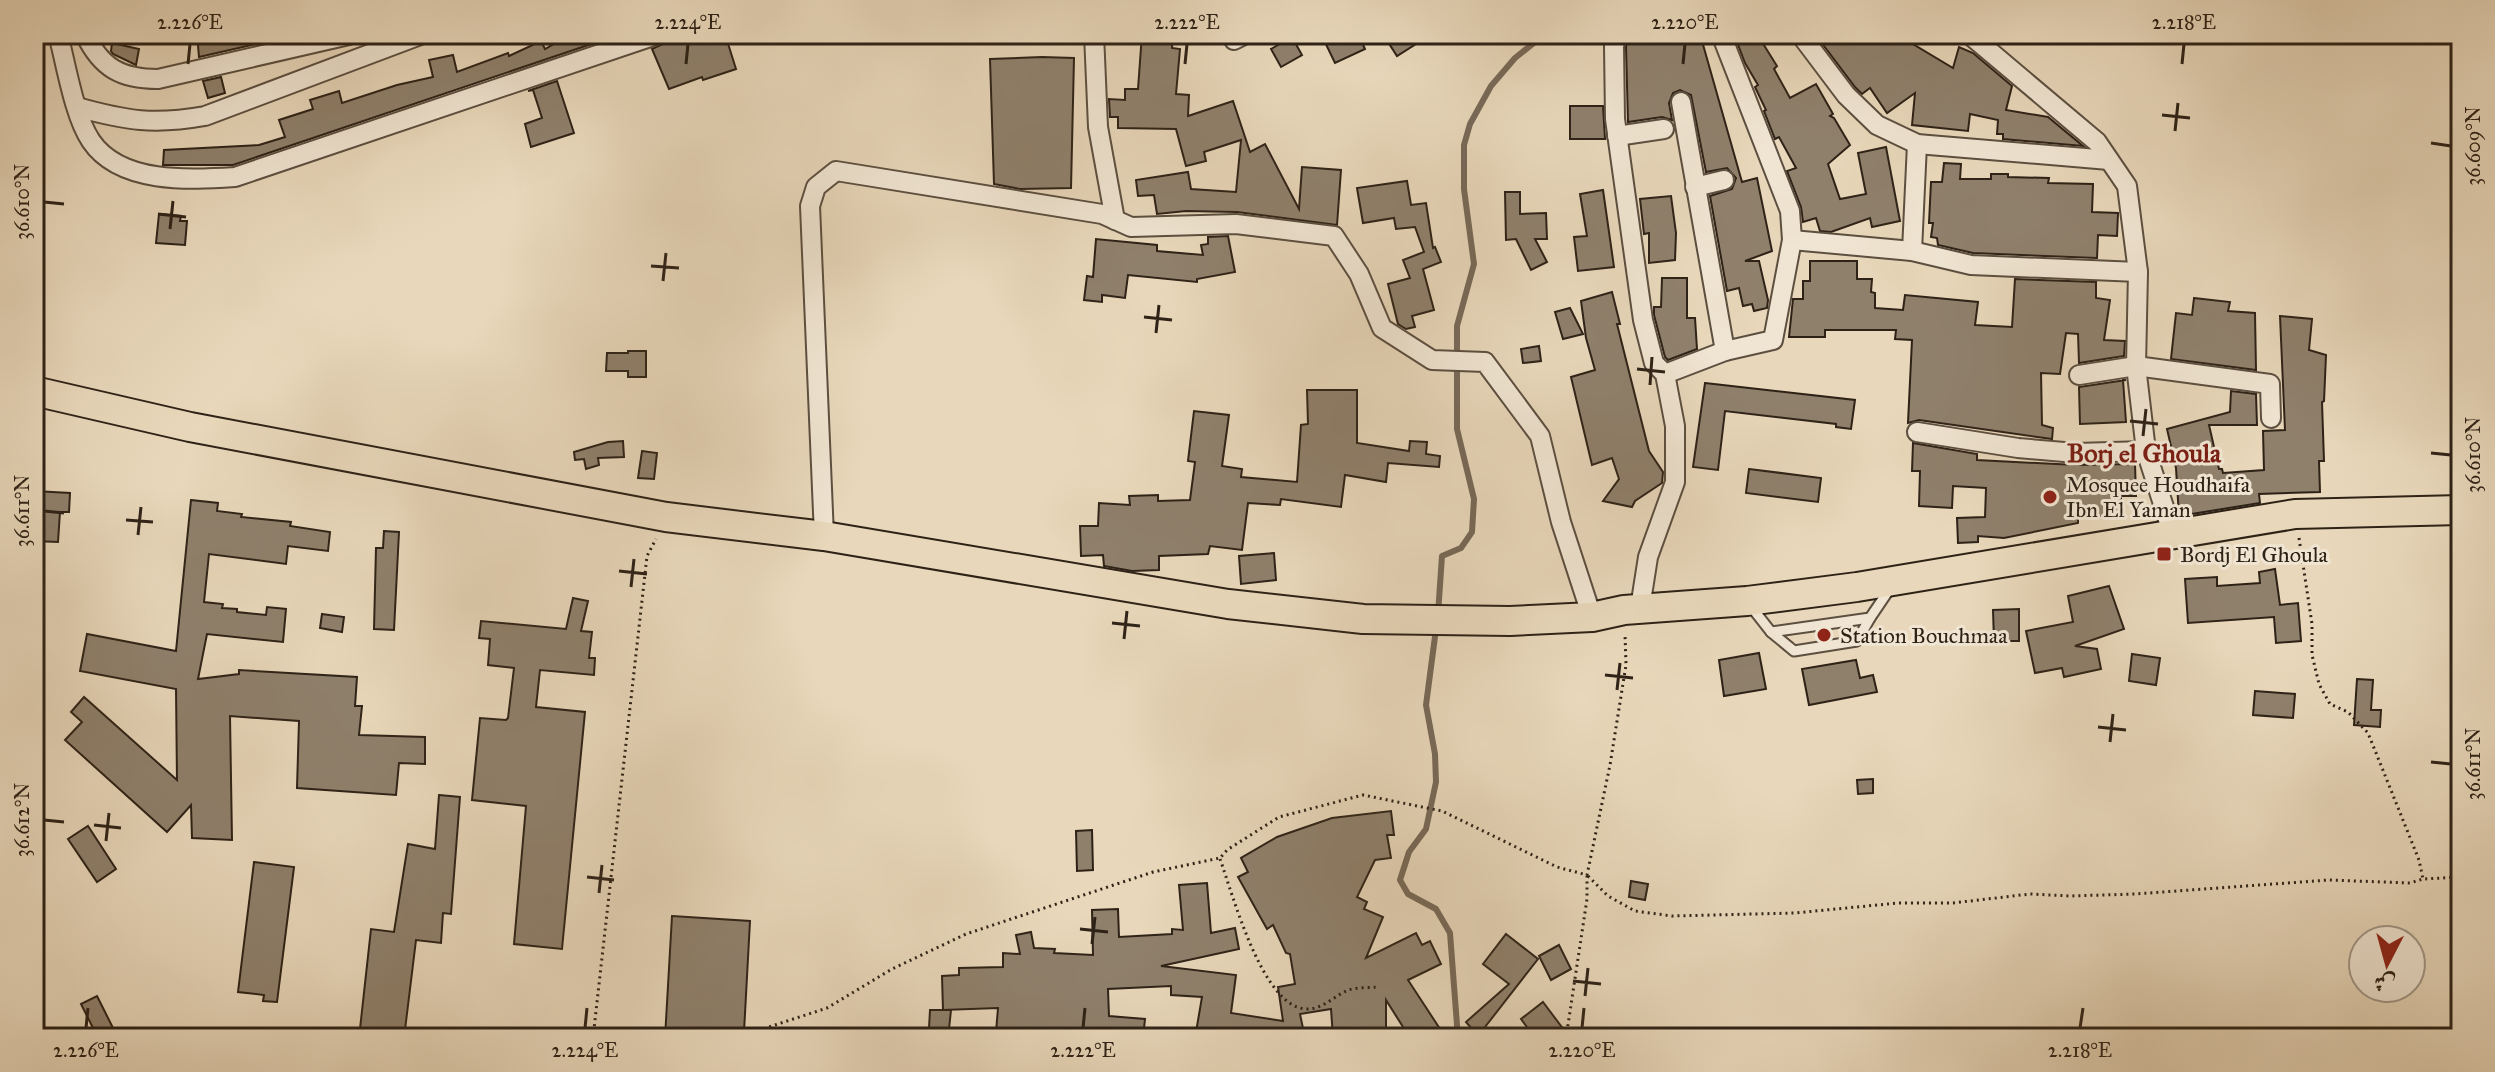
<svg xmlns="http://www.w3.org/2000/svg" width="2495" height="1072" viewBox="0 0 2495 1072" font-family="'IM FELL Great Primer',Amiri,serif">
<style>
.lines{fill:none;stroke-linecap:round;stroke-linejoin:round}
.stream{stroke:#786958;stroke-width:6}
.building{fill:#8f806c;stroke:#2e2217;stroke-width:2}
.service-casing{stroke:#5c4f40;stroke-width:13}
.minor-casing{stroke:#5c4f40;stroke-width:22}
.primary-casing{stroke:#2e2217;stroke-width:32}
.path{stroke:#2e2217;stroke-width:3;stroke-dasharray:2 4;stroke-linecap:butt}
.service{stroke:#f0e5d2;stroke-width:9}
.minor{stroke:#f0e5d2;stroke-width:18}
.primary{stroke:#e8d7ba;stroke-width:28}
.ticks{fill:none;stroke:#2e2217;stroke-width:3}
.poi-dot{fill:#8f2418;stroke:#f0e5d2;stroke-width:3}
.labels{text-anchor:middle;stroke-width:6;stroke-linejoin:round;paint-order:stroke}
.poi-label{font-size:22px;fill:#2e2217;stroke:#f0e5d2;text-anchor:start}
.quarter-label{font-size:26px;font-weight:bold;fill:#7a1f14;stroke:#f0e5d2}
.neatline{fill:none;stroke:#2e2217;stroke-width:3}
.ticks-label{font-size:20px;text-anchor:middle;fill:#2e2217}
</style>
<rect width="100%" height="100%" fill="#e8d7ba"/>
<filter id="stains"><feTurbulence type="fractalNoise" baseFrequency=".0025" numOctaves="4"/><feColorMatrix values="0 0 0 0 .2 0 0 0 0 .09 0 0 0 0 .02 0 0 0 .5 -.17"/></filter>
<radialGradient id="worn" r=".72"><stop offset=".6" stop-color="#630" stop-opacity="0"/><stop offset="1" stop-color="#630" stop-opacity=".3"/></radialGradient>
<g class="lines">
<g class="stream">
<path d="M1438,614L1442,556L1461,548L1472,532L1474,499L1457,429V326L1474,264L1464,189V145L1470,124L1491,86L1515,58L1545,34"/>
<path d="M1436,629L1426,705L1435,754L1436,782L1426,829L1409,852L1400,880L1408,894L1436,909L1450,933L1458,1038"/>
</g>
</g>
<g class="building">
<path d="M197,34H300L199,57Z"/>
<path d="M571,34H621L233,165H163L164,150L259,145L285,137L279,120L313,109L310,100L339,91L342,103L397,85L433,77L429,60L453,55L457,72L508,53L509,56L541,41L545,49Z"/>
<path d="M671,34H725L736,69L703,80L702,77L669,89L652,49L667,42Z"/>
<path d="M1142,34H1173L1172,48L1180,49L1176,94L1189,95L1188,116L1233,101L1250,152L1265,144L1299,209L1302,167L1341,170L1337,225L1237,212L1186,211L1157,214L1154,195L1138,196L1136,180L1188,172L1191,189L1236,192L1241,140L1204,152L1206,161L1186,166L1176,129L1118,128V117H1110L1109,99L1125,100V89H1138Z"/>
<path d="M1321,34H1358L1365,49L1335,63Z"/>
<path d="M1400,34H1409L1416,44L1397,56L1388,42Z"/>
<path d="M1629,34H1700L1742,182L1757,178L1772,251L1745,261H1759L1768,300L1767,308L1754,311L1752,304L1743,306L1739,288L1727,291L1710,196L1732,189L1736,178L1727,168L1706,172L1691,95L1680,90L1673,93L1669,103L1672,120L1662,117L1628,122L1626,47Z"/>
<path d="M1738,34H1757L1777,66L1774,69L1790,98L1816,84L1833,114L1830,116L1834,118L1850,145L1828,164L1840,199L1866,194L1858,153L1886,147L1900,221L1872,227L1870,218L1831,232L1820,231L1816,218L1803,222L1801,207L1787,171L1796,168L1779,137L1775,139L1764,111L1766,110L1755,87L1758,85L1745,63L1737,42L1741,40Z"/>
<path d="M1815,34H1925L1913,44L1953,68L1959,47L1973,53L2012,86L2006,110L2048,117L2083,146L2003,139V134H1997L1998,120L1970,114L1968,131L1912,125L1915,93L1887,113L1870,88L1862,94L1855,87Z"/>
<path d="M1292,37L1302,55L1281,67L1271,49Z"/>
<path d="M112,43L139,49L136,65L113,54L111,51Z"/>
<path d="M1042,57L1074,58L1071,188L1020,189L994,184L990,59Z"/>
<path d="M221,77L225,93L208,98L203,81Z"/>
<path d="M557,81L574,133L531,147L525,124L542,118L533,90L528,91Z"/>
<path d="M1570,106H1603L1605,139H1570Z"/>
<path d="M1944,163L1961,164L1960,179H1991V174H2008V177L2049,178L2048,183L2093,184L2092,212L2118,213L2117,236L2098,235L2097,258L1973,253L1938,245L1937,238L1931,237L1933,223H1929L1931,182H1942Z"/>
<path d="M1407,181L1411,205L1426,203L1433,248L1435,247L1441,262L1423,269L1434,310L1412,316L1415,327L1406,329L1398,324L1388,284L1410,278L1403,260L1424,252L1415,227L1396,229L1394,218L1363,223L1357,188Z"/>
<path d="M1603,190L1614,267L1578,271L1574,237L1587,236L1580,194Z"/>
<path d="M1505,192H1520V214L1546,213L1547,239H1535L1547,262L1531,270L1516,239L1506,240Z"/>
<path d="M1671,196L1676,233L1675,260L1649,263V233L1644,234L1640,199Z"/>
<path d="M159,214L181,216L180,221H187L185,245L156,243Z"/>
<path d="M1228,236L1235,272L1197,279V282L1128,275L1125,298L1102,295V302L1084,300L1087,276L1093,277L1096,239L1157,245V251L1203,255L1201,245L1208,244V237Z"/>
<path d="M1810,261H1857V279H1872L1871,292L1875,293V308L1903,310L1905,295L1978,302L1975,325L2012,327L2015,279L2096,282V298L2110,300L2104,340L2125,341L2124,356L2079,363L2078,334L2066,333L2060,374L2041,373L2042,425L2053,428L2052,439L1919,420L1908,423L1912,340L1895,339L1896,330H1825V337H1789L1793,299H1803V281H1810Z"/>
<path d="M1662,278H1687V318H1695L1697,349L1668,360L1665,357L1654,315V307H1661Z"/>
<path d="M1612,292L1620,324H1617L1649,451L1663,472L1662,483L1635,501L1632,507L1603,501L1619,479L1612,458L1592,465L1571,377L1595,370L1586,338L1581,301Z"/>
<path d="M2194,298L2230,302L2228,311L2255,313L2256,370L2171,359L2176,313L2192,315Z"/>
<path d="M1570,308L1583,334L1563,339L1555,312Z"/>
<path d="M2280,316L2312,319L2309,350L2326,355L2324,401L2322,402L2324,461H2319L2320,492L2259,494L2260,503L2179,516L2176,468L2167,429L2230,412L2231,391L2256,394L2257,425H2209L2219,469H2222L2223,473L2264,470L2263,431L2285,430Z"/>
<path d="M1539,346L1541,361L1523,363L1521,349Z"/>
<path d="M628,351H646V377H628V371H606L607,353H628Z"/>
<path d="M2123,380L2126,422L2080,424L2079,387L2126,380Z"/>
<path d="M1705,383L1855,400L1851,429L1836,427V424L1725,411L1718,470L1693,467Z"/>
<path d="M1307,390H1357V443L1409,451L1410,441L1427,442L1426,454L1440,456L1439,467L1388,463L1386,482L1345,475L1341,507L1281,499L1280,505L1248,503L1242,550L1210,546L1208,554L1159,556V570L1132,571L1104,566L1103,555L1081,556L1080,526H1098L1099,503L1130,505L1129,496L1158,495V501L1190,500L1195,462L1188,461L1194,411L1229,415L1222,466L1242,469L1241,477L1297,482L1301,425L1308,424Z"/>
<path d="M623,441L624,457L598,458L599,465L586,469L584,459L575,460L574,452L608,442Z"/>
<path d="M1913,443L1977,454V460L2076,465L2135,464L2136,496H2121V516H2078V523L2004,538L1978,536V542L1958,543L1957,518L1985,517L1986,488L1953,486L1952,508L1919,506L1920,471H1912Z"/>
<path d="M642,451L657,453L654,479L638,478Z"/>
<path d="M1749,469L1821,478L1818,502L1746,493Z"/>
<path d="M34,491L70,493L69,512H60L58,542L34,541Z"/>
<path d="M191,500L218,503L217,511L242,514L241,517L291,522L290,526L330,532L328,551L288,546L286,564L209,554L204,602L223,604L222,608L237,609V612L266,615L267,607L286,609L283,642L207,634L198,679L239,674V670L357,677L355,706H362L359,735L425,737V764L399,763L396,795L297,788L299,721L230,716L232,840L192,838L191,805L167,832L65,740L82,722L71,712L84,697L177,780L176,689L80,671L87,634L176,651Z"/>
<path d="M384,531L399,532L394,630L374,629L376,548H383Z"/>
<path d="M1274,553L1276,580L1241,584L1239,556Z"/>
<path d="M2275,569L2280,605L2298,603L2301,641L2276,643L2274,617L2188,623L2185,579L2217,577V586L2260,583L2259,572Z"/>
<path d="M2109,586L2124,629L2075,646L2097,649L2101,669L2064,677L2062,668L2035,673L2026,631L2073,622L2068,596Z"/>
<path d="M573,598L588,601L581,631L592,632L589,658H595L594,675L540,670L536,707L585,712L562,949L514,944L526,806L472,800L480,718L506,720L508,718L514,668L488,665L490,639L479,638L481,621L566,629Z"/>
<path d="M2019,609V641H1994L1993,610Z"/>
<path d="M322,614L344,617L342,632L320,628Z"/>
<path d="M1759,653L1766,689L1724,696L1719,660Z"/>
<path d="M2132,654L2160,658L2156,685L2129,681Z"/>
<path d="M1856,660L1860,678L1873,675L1877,692L1809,705L1802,669Z"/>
<path d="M2357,679L2373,680L2371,710H2381L2380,727L2354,725Z"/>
<path d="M2255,691L2295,694L2293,718L2253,715Z"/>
<path d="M1873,779V793L1858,794L1857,780Z"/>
<path d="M439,795L460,797L451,914L443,913L441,943L416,940L404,1038H359L371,929L394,932L408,844L435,849Z"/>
<path d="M1391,811L1394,835H1387L1391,858L1375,860L1357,897L1367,902L1364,909L1383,917L1366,958L1416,933L1422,945L1430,941L1441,964L1408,980L1442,1032L1432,1038H1410L1386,1000V1038L1333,1037L1331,1009L1300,1014L1305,1038H1195L1202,997L1171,995V986L1108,989L1109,1016L1145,1019L1143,1038H1097V1034L1023,1028L1022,1033L996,1032L998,1008L943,1010L942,976L959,975V968L1003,967V953L1020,954L1016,935L1031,932L1034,948L1055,949L1054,953L1093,955L1092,910L1118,909L1119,937L1172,934V929L1183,930L1179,885L1207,883L1211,933L1235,928L1239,949L1161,966L1236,975L1231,1013L1283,1021L1278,987L1295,984L1290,954L1286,953L1273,925L1267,929L1238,877L1248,872L1241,858L1277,837L1332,818Z"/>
<path d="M88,826L116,869L97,882L68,839Z"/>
<path d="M1092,830L1093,870L1077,871L1076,831Z"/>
<path d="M254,862L294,867L277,1002L263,1001L264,995L238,992Z"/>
<path d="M1631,881L1648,884L1645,900L1629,897Z"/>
<path d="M672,916L750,921L744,1032L718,1030V1034L692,1033V1038H665Z"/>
<path d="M1506,934L1538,959L1478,1036L1466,1022L1509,984L1483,964Z"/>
<path d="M1559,945L1571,969L1551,980L1539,956Z"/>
<path d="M97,996L118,1038H98L81,1004Z"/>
<path d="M1543,1002L1570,1038H1535L1521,1019Z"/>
<path d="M930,1010H951L949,1029L929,1028Z"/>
</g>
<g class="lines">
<defs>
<g id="service">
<path d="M1749,604L1771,632L1870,618L1891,587"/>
<path d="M1771,632L1794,651L1857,641L1870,618"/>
</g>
<g id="minor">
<path d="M58,34C66,64 74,116 91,141C120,184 189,180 235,177L659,34"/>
<path d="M85,34C101,68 121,79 158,79L349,35"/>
<path d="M1094,34L1098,127L1115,220"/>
<path d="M1617,34L1614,46L1615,119L1643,320L1654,363L1665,374L1675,426V482L1648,557L1640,608"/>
<path d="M1800,34L1846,95L1877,125L1917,144L2109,160"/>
<path d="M1969,34L2097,142L2127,186L2138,272L2136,366L2146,451L2172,532"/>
<path d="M1234,40L1246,34"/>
<path d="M1681,102L1725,351"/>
<path d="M77,107C127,121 154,125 205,116L423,34"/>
<path d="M1617,136L1664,129"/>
<path d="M1695,187L1724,180"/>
<path d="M1792,240L1912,251L1971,265L2138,272"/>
<path d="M1912,251L1917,144"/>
<path d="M1665,374L1725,351L1773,340L1792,240L1790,211L1721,34"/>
<path d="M2079,375L2136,366L2270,384L2271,418"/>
<path d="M1917,432L2018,448L2076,453L2146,451"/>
<path d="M824,536L810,206L816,187L836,171L1102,214L1131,227L1236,224L1334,236L1359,274L1382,328L1432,360L1485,362L1540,436L1561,522L1592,617"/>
</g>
<path id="primary" d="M34,391L190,427L666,517L824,536L1228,604L1363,619L1510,621L1592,617L1624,610L1747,601L1857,587L2295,514L2461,510"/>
</defs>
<use href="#service" class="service-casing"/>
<use href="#minor" class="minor-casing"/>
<use href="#primary" class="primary-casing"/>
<g class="path">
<path d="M2299,538L2312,624V655L2319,684L2330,704L2348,712L2368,733L2419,860L2423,879"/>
<path d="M1220,859C1233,895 1263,1009 1307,1009C1323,1009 1333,997 1346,991C1354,987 1367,988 1377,987"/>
<path d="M1588,876L1608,896L1635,911L1672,916L1795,913L1898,903H1953L2030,894L2070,896L2135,894L2329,880L2410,883L2423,879L2461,877"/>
<path d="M593,1038L647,556L656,539"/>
<path d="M735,1038L827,1008L892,969L966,934L1153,872L1220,858L1227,850L1279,817L1363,795L1442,811L1557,867L1587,875L1610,765L1626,665L1625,634"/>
<path d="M1566,1038L1587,899V875"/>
</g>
<use href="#service" class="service"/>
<use href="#minor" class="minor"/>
<use href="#primary" class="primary"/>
</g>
<path class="ticks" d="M188,64L190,44M686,64L688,44M1185,64L1187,44M1683,64L1685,44M2182,64L2184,44M2162,115L2190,118M2175,131L2178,103M2431,143L2451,146M44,202L64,204M158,214L186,217M170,229L173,201M651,266L679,268M663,281L666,253M1144,317L1172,320M1156,333L1159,305M1637,369L1665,372M1650,385L1652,357M2130,421L2158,424M2143,436L2146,409M2431,453L2451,455M44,511L64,513M126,520L153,522M138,535L141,507M619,571L647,574M631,587L634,559M1112,623L1140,626M1124,639L1127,611M1605,675L1633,678M1617,690L1620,663M2098,727L2126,730M2110,742L2113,714M2431,762L2451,764M44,820L64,822M94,825L121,828M106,841L109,813M587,877L614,880M599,893L602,865M1080,929L1108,932M1092,944L1095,917M1573,981L1601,984M1585,996L1588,968M86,1028L88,1008M585,1028L587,1008M1083,1028L1085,1008M1582,1028L1584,1008M2080,1028L2083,1008"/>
<g class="poi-dot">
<circle cx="2050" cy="497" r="8"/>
<rect x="2156" y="546" width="16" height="16" rx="4"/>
<circle cx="1824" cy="635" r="8"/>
</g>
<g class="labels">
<g class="poi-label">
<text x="2066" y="492">Mosquee Houdhaifa<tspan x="2066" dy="25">Ibn El Yaman</tspan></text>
<text x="2180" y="562">Bordj El Ghoula</text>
<text x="1840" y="643">Station Bouchmaa</text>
</g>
<g class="quarter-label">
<text x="2144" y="462">Borj el Ghoula</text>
</g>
</g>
<rect width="2495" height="1072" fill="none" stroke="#e8d7ba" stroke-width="88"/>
<g transform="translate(2387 964) rotate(186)"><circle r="38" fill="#f0e5d2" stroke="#a29787" stroke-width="2"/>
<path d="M0-6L14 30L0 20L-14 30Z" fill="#8f2418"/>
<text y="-12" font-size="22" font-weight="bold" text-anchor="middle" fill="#2e2217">ش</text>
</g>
<rect x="44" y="44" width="2407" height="984" class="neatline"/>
<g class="ticks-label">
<text x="190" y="29">2.226°E</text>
<text x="688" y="29">2.224°E</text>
<text x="1187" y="29">2.222°E</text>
<text x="1685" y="29">2.220°E</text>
<text x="2184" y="29">2.218°E</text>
<text transform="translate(2473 146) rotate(-90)" y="7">36.609°N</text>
<text transform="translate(22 202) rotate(-90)" y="7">36.610°N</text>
<text transform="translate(2473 455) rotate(-90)" y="7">36.610°N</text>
<text transform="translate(22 511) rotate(-90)" y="7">36.611°N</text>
<text transform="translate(2473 764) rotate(-90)" y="7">36.611°N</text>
<text transform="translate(22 820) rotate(-90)" y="7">36.612°N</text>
<text x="86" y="1057">2.226°E</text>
<text x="585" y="1057">2.224°E</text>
<text x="1083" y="1057">2.222°E</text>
<text x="1582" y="1057">2.220°E</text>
<text x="2080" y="1057">2.218°E</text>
</g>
<rect width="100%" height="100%" filter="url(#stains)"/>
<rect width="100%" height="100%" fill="url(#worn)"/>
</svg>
